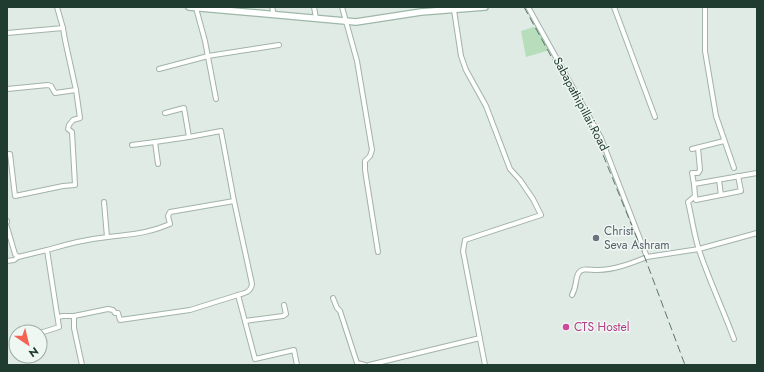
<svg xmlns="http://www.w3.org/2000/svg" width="764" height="372" viewBox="0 0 764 372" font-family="Jost,sans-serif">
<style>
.green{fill:#b7ddbb}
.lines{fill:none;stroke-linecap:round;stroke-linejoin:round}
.minor-casing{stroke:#a2b3aa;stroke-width:6}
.secondary-casing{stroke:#9eb7aa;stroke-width:8}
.minor{stroke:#fff;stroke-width:4}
.secondary{stroke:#fff;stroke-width:5.5}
.rail{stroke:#5a776b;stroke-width:1;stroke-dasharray:8 4;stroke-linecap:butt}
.worship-dot{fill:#6b7280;stroke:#eff7f2;stroke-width:1.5}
.hotel-dot{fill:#d1479c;stroke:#eff7f2;stroke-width:1.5}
.labels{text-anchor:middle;stroke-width:3;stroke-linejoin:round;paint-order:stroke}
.street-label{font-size:12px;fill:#203b2f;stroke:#eff7f2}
.worship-label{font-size:12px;fill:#5b616d;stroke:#eff7f2;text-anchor:start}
.hotel-label{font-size:12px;fill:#b23c85;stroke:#eff7f2;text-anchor:start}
</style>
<rect width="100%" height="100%" fill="#dfebe4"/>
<path class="green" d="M537,26L550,50L526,57L521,31Z"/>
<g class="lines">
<defs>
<g id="minor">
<path d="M272,7L274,15"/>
<path d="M314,7L316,18"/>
<path d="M342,7L357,61L372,150L370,156L365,161V170L378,252"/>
<path d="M528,7L601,138L647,257L699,249L757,233"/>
<path d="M614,7L655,117"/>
<path d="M705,7V51L716,116L734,168"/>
<path d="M196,8L205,41L216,99"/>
<path d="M454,10L461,56L466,70L486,106L510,169L520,180L533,199L541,215L465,240L463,251L485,365"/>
<path d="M7,33L63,28L57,7"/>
<path d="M159,69L208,56L279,45"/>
<path d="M7,89L48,85L51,86L55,93L76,90"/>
<path d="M165,113L184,108L189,137L221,131L234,201L252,284C251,292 245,293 238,295L255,359L294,350L297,365"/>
<path d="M132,145L155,142"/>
<path d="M692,149L724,141"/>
<path d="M7,154H10L15,196L63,186L75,185L72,132L68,129L69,125L73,120L80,118L76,90L65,40L63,28"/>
<path d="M158,164L155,142L189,137"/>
<path d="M694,184L692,173H698L700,170L698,148"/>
<path d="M721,195L741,191L738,176"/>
<path d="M695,196L696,200L721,195L719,180"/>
<path d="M104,202L107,237"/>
<path d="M7,221V222"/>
<path d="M7,227L15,254L18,257"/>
<path d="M7,261L14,260L18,257L47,250"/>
<path d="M572,295C577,286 575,280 578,274C582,266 592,271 598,270C615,270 632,263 647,257"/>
<path d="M333,298L337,308L340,311L357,363L365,365"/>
<path d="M58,317L63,316H74"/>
<path d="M245,321L283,316L286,314L284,305"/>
<path d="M40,333L59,327L47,250C67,244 88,239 108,237C132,234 146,234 170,224L168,216L170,212L234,201"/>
<path d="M13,339L16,338"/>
<path d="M734,339C723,309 709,280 699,250C694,235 692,218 688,202L695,196L694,184L757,173"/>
<path d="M82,365L74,328V316L108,309L113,310L115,313H118L120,320L190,310L238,295"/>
<path d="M369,365L480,338"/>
</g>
<path id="secondary" d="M189,7L356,22L421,12L485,7"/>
</defs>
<use href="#minor" class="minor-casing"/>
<use href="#secondary" class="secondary-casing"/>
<use href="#minor" class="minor"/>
<use href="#secondary" class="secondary"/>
<path class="rail" d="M524,7L597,140L645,258L685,365"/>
</g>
<circle class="worship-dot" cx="596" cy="238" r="4"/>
<circle class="hotel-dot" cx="566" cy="327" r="4"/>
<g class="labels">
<g class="street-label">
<text transform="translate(581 104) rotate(62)" y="4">Sabapathipillai Road</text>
</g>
<g class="worship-label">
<text x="604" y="235">Christ<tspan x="604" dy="14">Seva Ashram</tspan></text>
</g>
<g class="hotel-label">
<text x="574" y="331">CTS Hostel</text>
</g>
</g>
<rect width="764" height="372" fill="none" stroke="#203b2f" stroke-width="16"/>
<g transform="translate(28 344) rotate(145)"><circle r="19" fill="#eff7f2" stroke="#9caca4"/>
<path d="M0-3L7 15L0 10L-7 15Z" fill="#f56152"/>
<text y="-6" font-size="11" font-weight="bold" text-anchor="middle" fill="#203b2f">N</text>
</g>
</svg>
